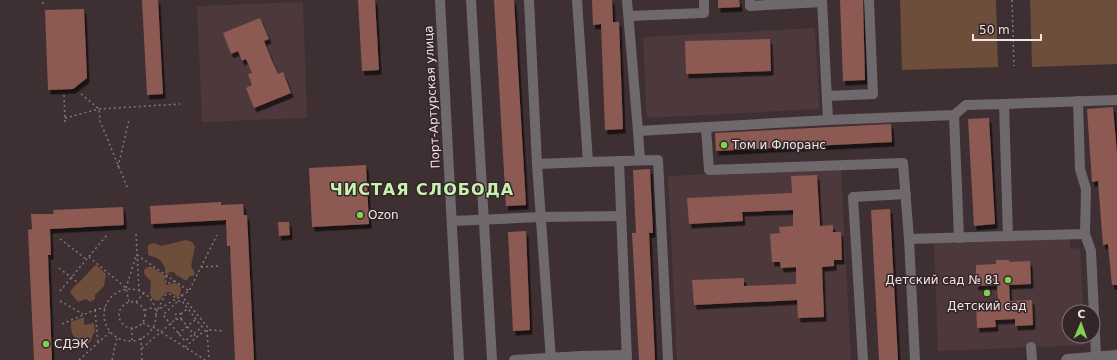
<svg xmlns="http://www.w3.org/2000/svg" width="1117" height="360" viewBox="0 0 1117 360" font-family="'DejaVu Sans',sans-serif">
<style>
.built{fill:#4d383c}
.green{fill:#6c4e3a}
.building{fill:#8d5a52;filter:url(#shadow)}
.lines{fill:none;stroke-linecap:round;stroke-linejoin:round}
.path{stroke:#847779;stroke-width:1.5;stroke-dasharray:2 3;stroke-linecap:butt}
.minor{stroke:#6f686d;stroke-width:10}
.poi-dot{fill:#82d04f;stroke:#342528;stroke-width:1.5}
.labels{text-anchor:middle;stroke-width:3;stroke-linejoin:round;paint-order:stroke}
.street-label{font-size:12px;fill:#efe5e7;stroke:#342528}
.poi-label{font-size:12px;fill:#efe5e7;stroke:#342528;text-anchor:start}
.district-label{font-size:16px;font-weight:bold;letter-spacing:1px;fill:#c6f2af;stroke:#342528}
</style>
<defs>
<filter id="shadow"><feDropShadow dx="2.5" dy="4.5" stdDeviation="0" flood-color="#0009"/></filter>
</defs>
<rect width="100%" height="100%" fill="#3e2f32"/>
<g class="built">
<path d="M303,2L307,118L202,122L197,6Z"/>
<path d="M815,28L819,109L647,118L643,37Z"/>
<path d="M841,168L851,360H677L668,176Z"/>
<path d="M1070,238V249L1080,248L1083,312H1069V336H1084V345L938,351L934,243Z"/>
</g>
<g class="green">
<path d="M900,0H996L998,67L902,70Z"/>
<path d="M1030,0H1117V64L1032,67Z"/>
<path d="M186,240L192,242L195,246L191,266L195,273L194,276H190L187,280H184L182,278L176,275L174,272H169L168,275L165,273C166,266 161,259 154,257C152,256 150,256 148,255V245L154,243L161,246Z"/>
<path d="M96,265L106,274L104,286L95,295V299L90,302L86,299L78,302L70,292C74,285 79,283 84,277C89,273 90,269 96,265Z"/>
<path d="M148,267H152L166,276L164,281L167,285L175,283L180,286L181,289L180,295L177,297L170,292L165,293L160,300L157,301L152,299L150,293L151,281C147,277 144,276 144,270Z"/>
<path d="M84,317V325L94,323L95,333L93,334L91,341L85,346C75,340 70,335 71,322Z"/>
</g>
<g class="building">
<path d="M142,0H158L163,94L147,95Z"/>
<path d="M358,0H375L379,70L362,71Z"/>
<path d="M494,0H514L526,205L506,206Z"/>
<path d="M592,0H612L613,22H619L623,129L605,130L601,24L593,25Z"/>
<path d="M718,0H739L740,7L718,8Z"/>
<path d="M840,0H863L865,80L843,81Z"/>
<path d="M84,9L87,78L73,89L48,90L45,10Z"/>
<path d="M260,18L269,39L264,41L272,61L278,74L283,72L291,93L254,108L246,88L252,85L248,74L252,73L246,59L242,61L238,51L231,54L223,33Z"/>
<path d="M770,39L771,71L686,74L685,41Z"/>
<path d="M1113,107L1117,154V285H1112L1108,244L1103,245L1098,181L1092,182L1087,109Z"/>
<path d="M989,118L995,224L974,226L968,119Z"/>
<path d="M891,124L892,142L716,151L715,133Z"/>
<path d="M366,165L369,224L312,227L309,168Z"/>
<path d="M650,169L653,233H649L655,360H639L632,233H636L633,170Z"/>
<path d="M817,175L820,226L833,225V232H841L842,260H834V266L822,267L824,317L798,318L797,300L694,305L692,280L744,278V286L796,284V267L781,268L780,262H772L770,234L780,233L779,227L793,226V210L742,212L743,221L689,224L687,198L792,193L791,176Z"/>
<path d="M221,202V205L243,204L244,215H247L254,360H235L230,246H227L226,220L151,224L150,206Z"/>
<path d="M123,207L124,225L50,229L51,255H48L52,360H34L28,230L32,229L31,214H54L53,210Z"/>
<path d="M890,209L898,360H879L871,210Z"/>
<path d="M278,222H289L290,235L279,236Z"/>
<path d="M526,231L530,330L513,331L508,232Z"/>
<path d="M996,260H1009V262L1030,261L1031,284L1009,285L1010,301L1032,300L1033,325L1015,326V319L995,320L996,327L977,328L976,303L998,302L997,285L976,286V265L996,264Z"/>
</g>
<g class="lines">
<g class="path">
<path d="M1012,0L1014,66"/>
<path d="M43,4V0"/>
<path d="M81,94L99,109L100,121L128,189"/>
<path d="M64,95L65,122"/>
<path d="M65,118L99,109L180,104"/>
<path d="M118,167L129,120"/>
<path d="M136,234L139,290"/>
<path d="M60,239L86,259"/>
<path d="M137,255L189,291"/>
<path d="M89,257L126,288L129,302"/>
<path d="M201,267L219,266"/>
<path d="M59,268L77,282"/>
<path d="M167,276L165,279L166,283H170L175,281"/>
<path d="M126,288L136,256"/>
<circle cx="130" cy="315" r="26"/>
<path d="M60,291L107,235"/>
<path d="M181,295L210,330L223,331"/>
<path d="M60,301L83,314"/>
<path d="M178,301H182L202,327L185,341L163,315Z"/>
<circle cx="132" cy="315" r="13"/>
<path d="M136,302L144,293"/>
<path d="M158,309L165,295L170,294L176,298"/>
<path d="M95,310L98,343"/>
<path d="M145,310L154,307"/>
<path d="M156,311L189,291L217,235"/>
<path d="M181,314L187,309"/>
<path d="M181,319L196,337"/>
<path d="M143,323L152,328"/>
<path d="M62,324L97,309L105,308"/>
<path d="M153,327L205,360"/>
<path d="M207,330L209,360"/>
<path d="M178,334L196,319"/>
<path d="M141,338L142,360"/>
<path d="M132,340V328"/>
<path d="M185,347L204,331L210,330"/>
<path d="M142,348L176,319L180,320L181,319V314L177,313L175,315L176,319"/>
<path d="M79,360L110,332"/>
<path d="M112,360L117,337"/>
</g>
<g class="minor">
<path d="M440,0L459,360"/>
<path d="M471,0L492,360"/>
<path d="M529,0L537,164L551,360"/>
<path d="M577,0L588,162L658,160L668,360"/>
<path d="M627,0L638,131L828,120L822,0"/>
<path d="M750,0V6L822,2"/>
<path d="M629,16L704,13V0"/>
<path d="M827,96L873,94L869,0"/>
<path d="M1078,101L1080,169L1086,189L1085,234L1091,251L1096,356"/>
<path d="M1004,104L1117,100"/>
<path d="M954,115L959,238"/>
<path d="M828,120L954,115L966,105L1004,104L1008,236L909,239"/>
<path d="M706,128L709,170L903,163L909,239L915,360"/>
<path d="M638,131L640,160"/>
<path d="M619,161L627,360"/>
<path d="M537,164L588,162"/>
<path d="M452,221L541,217L621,216"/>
<path d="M1008,236L1085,234"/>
<path d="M1031,347L1032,360"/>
<path d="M514,360L581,356"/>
<path d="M581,360V356L627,355"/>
<path d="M863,360L853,197L906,194"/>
<path d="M1066,360L1067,359L1117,355"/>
</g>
</g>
<g class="poi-dot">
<circle cx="724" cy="145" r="4"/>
<circle cx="360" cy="215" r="4"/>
<circle cx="1008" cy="280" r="4"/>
<circle cx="987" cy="293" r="4"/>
<circle cx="46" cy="344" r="4"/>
</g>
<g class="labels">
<g class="street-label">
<text transform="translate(432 97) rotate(-93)" y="4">Порт-Артурская улица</text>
</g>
<g class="poi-label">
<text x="732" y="149">Том и Флоранс</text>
<text x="368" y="219">Ozon</text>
<text x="1000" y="284" text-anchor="end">Детский сад № 81</text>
<text x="987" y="310" text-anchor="middle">Детский сад</text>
<text x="54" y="348">СДЭК</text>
</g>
<g class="district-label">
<text x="422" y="195">ЧИСТАЯ СЛОБОДА</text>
</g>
</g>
<g transform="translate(1081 324) rotate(2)"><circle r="19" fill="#342528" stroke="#7f7274"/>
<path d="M0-3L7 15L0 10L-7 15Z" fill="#82d04f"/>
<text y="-6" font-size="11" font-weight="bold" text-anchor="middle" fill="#efe5e7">С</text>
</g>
<path d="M973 34v6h68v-6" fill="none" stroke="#efe5e7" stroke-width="2"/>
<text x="979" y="34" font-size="12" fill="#efe5e7" stroke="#342528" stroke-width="3" paint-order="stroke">50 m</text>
</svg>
